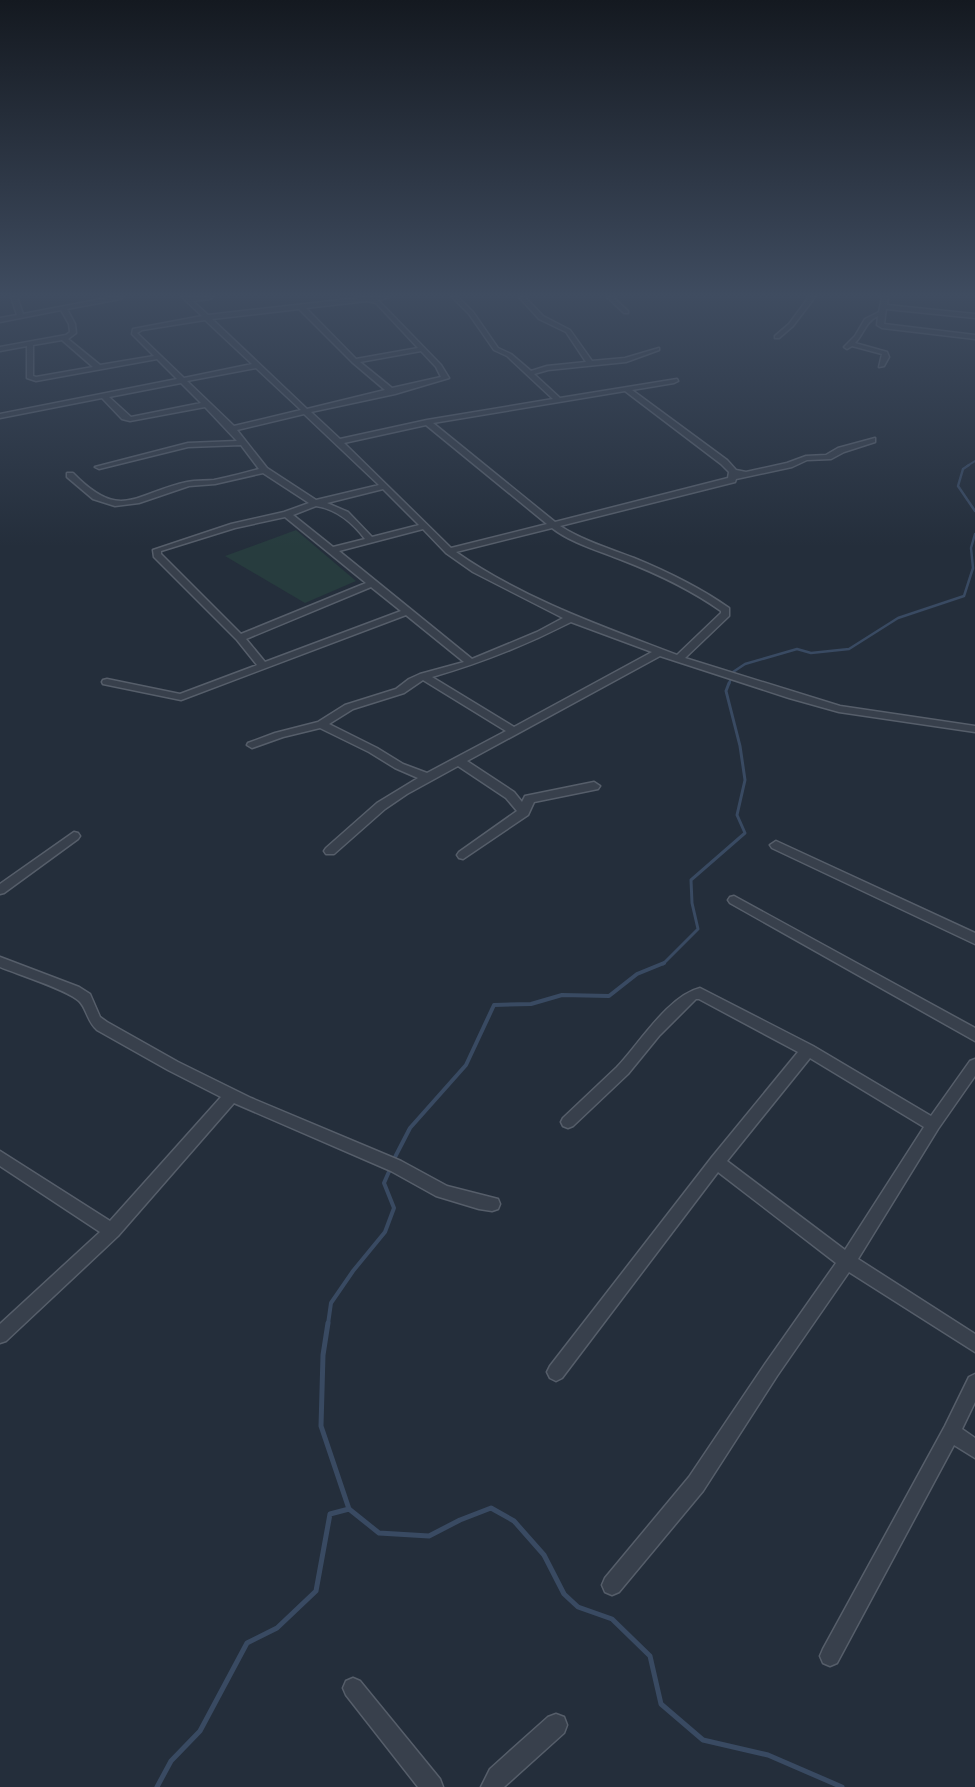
<svg xmlns="http://www.w3.org/2000/svg" width="975" height="1787" viewBox="0 0 975 1787" font-family="Figtree,sans-serif">
<style>
.green{fill:#273c3e}
.lines{fill:none;stroke-linecap:round;stroke-linejoin:round}
.stream-far4{stroke:#394a62;stroke-width:2}
.stream-far3{stroke:#394a62;stroke-width:2.5}
.stream-far2{stroke:#394a62;stroke-width:3}
.stream-far1{stroke:#394a62;stroke-width:4}
.stream{stroke:#394a62;stroke-width:5}
.minor-casing{stroke:#565e6a;stroke-width:3}
.minor{fill:#38404c;fill-rule:evenodd}
</style>
<rect width="100%" height="100%" fill="#242e3b"/>
<path class="green" d="M296,530L356,581L305,603L225,556Z"/>
<g class="lines">
<path class="stream-far4" d="M967,466L975,461"/>
<g class="stream-far3">
<path d="M969,465L963,469L958,486L975,511"/>
<path d="M733,672L745,664L797,649L811,653L849,649L898,618L964,596L973,568L971,548L975,534"/>
<path d="M729,684L730,681"/>
</g>
<path class="stream-far2" d="M663,964L698,929L692,903L691,880L745,833L737,815L745,780L740,746L726,691L729,683"/>
<g class="stream-far1">
<path d="M393,1161L410,1128L466,1065L494,1005L531,1004L562,995L609,996L637,974L664,963"/>
<path d="M328,1324L331,1303L353,1271L385,1232L394,1208L384,1183L391,1167"/>
</g>
<g class="stream">
<path d="M328,1323L323,1355L321,1426L349,1509"/>
<path d="M157,1787L171,1761L200,1731L247,1643L277,1628L316,1591L330,1514L349,1509L379,1533L429,1536L460,1520L491,1508L514,1521L544,1555L564,1594L578,1607L612,1619L650,1656L661,1704L703,1740L768,1755L842,1787"/>
</g>
<defs>
<g id="minor">
<path d="M11,297H17L23,314L112,297H123L120,299L67,309L75,324L76,333L68,339L100,365L154,356L132,334L133,329L202,316L182,297H213L210,299L193,301L208,315L367,297H390L378,300L441,365L449,378L395,394L311,412L340,439L427,420L553,399L507,356L494,350L469,314L452,297H458L473,312L498,348L511,354L531,371L547,366L586,362L566,332L539,319L519,297H525L543,316L570,330L592,361L625,358L659,348V350L626,362L548,370L534,374L560,398L677,379L678,381L674,383L632,390L727,460L736,470L746,472L787,463L806,456L826,455L838,448L875,438V442L844,452L831,459L807,460L792,467L736,479L735,482L560,526C582,540 610,549 634,558C668,572 699,587 729,608V616L685,658L840,706L975,726V732L839,712L789,698L660,656L467,761L514,792L522,802L525,796L594,782L600,786L598,789L534,802L528,815L463,859L459,858L457,855L459,852L517,811L506,798L458,766L407,794L385,809L334,854H326L324,851L326,848L377,803L418,778L395,768L369,752L320,728L283,737L252,748L247,745L248,743L275,733L318,722L345,705L396,689L409,679L420,674L464,662L406,615L181,700L103,684L102,682L103,680L107,679L180,694L257,665L237,640L154,557L153,550L231,524L284,512L309,503L263,473L215,484L189,486L139,503L115,506L93,499L67,477V473H73C121,522 133,494 187,482C196,480 205,481 214,480C229,477 244,473 259,469L241,445L188,447L99,469L95,467L188,443L237,441L205,407L130,421L122,419L102,398L0,418V414L177,379L157,359L36,381L27,378V346L0,351V347L66,335L70,332L69,324L61,310L0,322V318L17,315ZM367,301L376,303L418,348L356,359L306,308ZM299,309L352,362L385,390L307,409L212,319ZM205,320L252,364L184,378L137,333L142,330ZM62,340L93,367L36,377L33,376V345ZM421,351L436,367L441,377L392,388L360,362ZM256,368L301,410L234,426L187,381ZM181,383L201,403L131,417L109,397ZM625,391L721,464L729,472L728,478L555,522L433,423ZM304,414L379,485L316,500L267,468L237,430ZM426,425L547,524L451,548L344,443ZM383,489L419,525L372,537L348,512L327,503ZM316,506C336,509 353,523 365,539L333,547L293,515ZM285,517L366,583L241,634L161,554V551L235,528ZM552,528C571,543 600,551 622,560C658,574 690,589 721,611V613L677,655C601,626 523,599 456,552ZM423,529L446,553L473,572L563,618L537,632L472,659L339,551ZM371,587L401,611L265,662L246,639ZM571,622L652,652L514,727L432,677C481,663 526,645 571,622ZM423,680L506,731L427,773L403,764L377,748L329,724L353,709L404,693Z"/>
<path d="M607,297H613L628,311V313H624Z"/>
<path d="M809,297H815L793,326L779,338H775V336L789,324Z"/>
<path d="M882,297H888L887,305L975,314V318L886,309L884,324L975,335V339L882,328L877,325L878,316C865,322 864,334 855,343L887,352L889,357L884,366L879,367L882,354L852,346L847,349L844,347L855,336L865,319L879,312Z"/>
<path d="M74,832L78,833L80,836L78,839L4,893L0,894V884Z"/>
<path d="M776,841L975,933V944L772,848L770,845Z"/>
<path d="M734,896L975,1028V1041L730,903L728,900L730,897Z"/>
<path d="M0,957L79,987L90,994L100,1017L107,1022L178,1062L251,1098L401,1161L447,1186L498,1199L500,1204L498,1209L492,1211L479,1209L436,1196L391,1171L234,1103L118,1236L6,1341L0,1343V1324L100,1232L0,1166V1151L110,1221L221,1097L168,1070L97,1030C87,1021 87,1009 79,1001C68,990 17,974 0,967Z"/>
<path d="M700,988L813,1046L931,1116L970,1061L975,1059V1076L938,1129L858,1259L975,1334V1352L849,1272L777,1376L703,1491L619,1592L612,1595L605,1592L602,1585L605,1578L689,1477L765,1364L836,1263L718,1172L562,1378L556,1381L550,1378L547,1372L550,1366L712,1157L798,1052L699,999H696L659,1036L628,1074L573,1126L568,1128L563,1126L561,1122L563,1118C581,1101 599,1084 617,1067C639,1044 668,996 700,988ZM810,1058L924,1127L845,1250L727,1161Z"/>
<path d="M975,1374V1402L962,1429L975,1438V1458L954,1445L837,1663L830,1666L823,1663L820,1656L823,1649L945,1426L969,1377Z"/>
<path d="M353,1678L360,1681L440,1779L443,1787H418L346,1695L343,1688L346,1681Z"/>
<path d="M556,1714L564,1717L567,1725L564,1733L504,1787H481L490,1769L548,1717Z"/>
</g>
</defs>
<use href="#minor" class="minor-casing"/>
<use href="#minor" class="minor"/>
</g>
<linearGradient id="sky" x2="0" y2="1"><stop stop-color="#141920"/><stop offset="0.54" stop-color="#3f4c60"/><stop offset="1" stop-color="#3f4c60" stop-opacity="0"/></linearGradient>
<rect width="975" height="547" fill="url(#sky)"/>
</svg>
